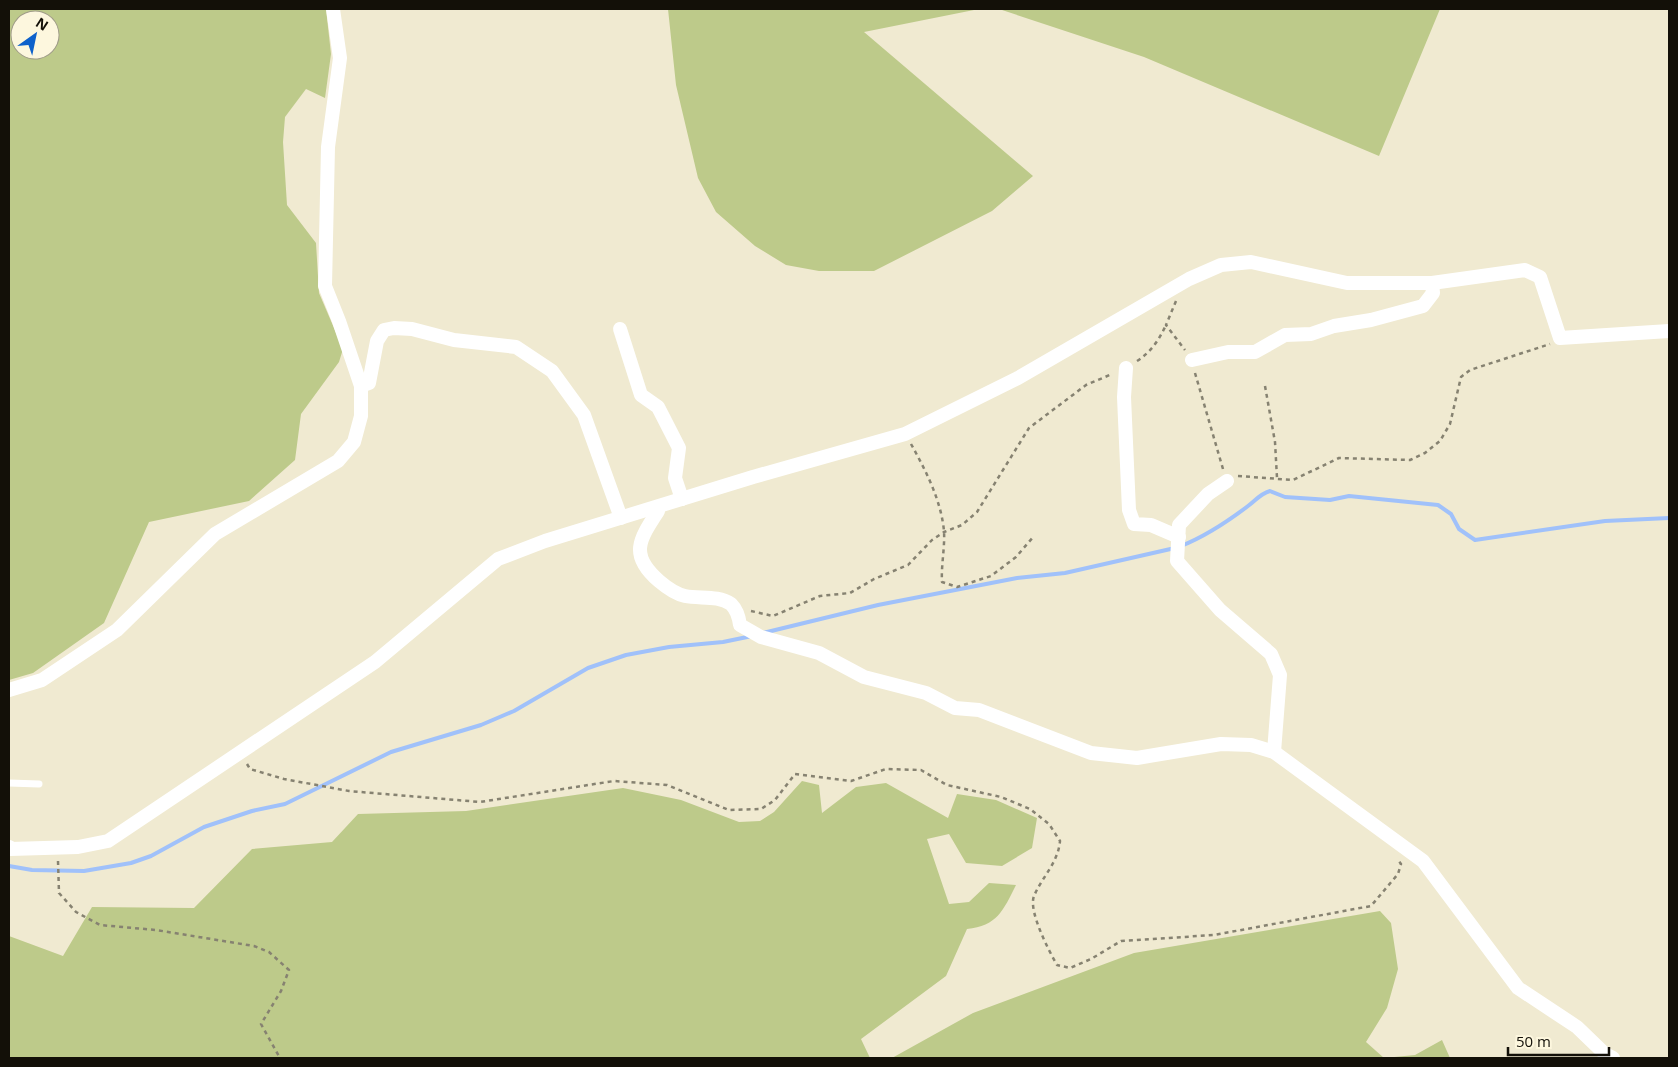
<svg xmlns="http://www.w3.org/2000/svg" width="1678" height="1067" viewBox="0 0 1678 1067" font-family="'Open Sans',sans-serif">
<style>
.green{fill:#bdca8a;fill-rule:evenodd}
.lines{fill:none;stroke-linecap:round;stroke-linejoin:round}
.stream{stroke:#a0c1fa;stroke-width:4}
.path{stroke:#868271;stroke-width:2.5;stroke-dasharray:4 4;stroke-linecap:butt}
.lane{stroke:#fff;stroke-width:7}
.street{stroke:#fff;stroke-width:14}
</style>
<rect width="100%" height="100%" fill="#f0ead1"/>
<g class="green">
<path d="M9,9H326L331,54L325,98L306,89L285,117L283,142L287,205L316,243L319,293L343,349L339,362L301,414L295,460L249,501L149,522L104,623L33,673L9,680ZM20,20H50V50H20Z"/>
<path d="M668,9H979L864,32L1033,176L992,211L874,271H819L786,265L755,246L716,212L698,178L676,85Z"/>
<path d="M999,9H1440L1379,156L1144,57Z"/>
<path d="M802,781L819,785L822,813L856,787L886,783L948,818L957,794L996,800L1037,818L1032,848L1002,866L966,863L949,834L927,839L949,904L969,902L989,883L1016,885C1003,911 997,926 967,929L946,976L861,1039L870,1058H9V936L63,956L92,907L194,908L252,849L332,842L358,814L466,811L623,788L681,800L739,822L760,821L774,812Z"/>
<path d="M1380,911L1391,923L1398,969L1387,1008L1366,1042L1384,1058L1415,1055L1442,1040L1450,1058H892L973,1013L1134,953Z"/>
</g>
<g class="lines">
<g class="stream">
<path d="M1181,546C1206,536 1227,522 1248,506C1256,500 1260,494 1270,491L1285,497L1330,500L1349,496L1438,505L1451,514L1459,529L1475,540L1605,521L1669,518"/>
<path d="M763,633L878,605L1017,578L1065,573L1175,548"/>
<path d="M9,866L32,870L84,871L131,863L151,856L204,827L252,811L285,804L391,752L481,725L514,711L588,668L626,655L669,647L723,642L752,636"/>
</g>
<g class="path">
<path d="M1176,301L1166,325L1185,350"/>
<path d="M1137,361C1151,352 1159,340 1166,325"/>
<path d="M1195,373L1223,469"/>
<path d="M1265,386L1275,442L1277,478"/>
<path d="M911,444C926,471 941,500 944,531C945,548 941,565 942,582L957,587L991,576L1016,557L1034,536"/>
<path d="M1238,476L1293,480L1339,458L1410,460L1425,453L1440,441L1450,424L1461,377L1470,370L1550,344"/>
<path d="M751,611L773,616L820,596L850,593L874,579L908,565L932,540L944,532L962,525L977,512L1029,428L1086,385L1112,374"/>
<path d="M247,764L250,769L284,779L349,791L480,802L614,781L667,785L729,810L761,809L775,800L795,774L851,781L886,769L921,770L947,785L1001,797L1030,809L1049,824L1060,841C1058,863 1042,877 1034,896C1028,911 1049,951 1057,965L1070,968L1091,959L1121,941L1214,935L1371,906L1398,874L1401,864L1398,860"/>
<path d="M58,861L59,893L76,912L100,925L156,930L254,946L269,952L289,970L281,991L261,1024L280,1058"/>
</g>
<path class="lane" d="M9,783L39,784"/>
<g class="street">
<path d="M620,329L641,395L658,407L679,448L675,478L682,499"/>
<path d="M1192,360L1228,352H1255L1285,335L1311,334L1334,326L1371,320L1423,306L1433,293L1432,283"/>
<path d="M1126,368L1124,397L1129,510L1134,524L1151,525L1179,537"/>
<path d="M361,386L369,383L377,341L384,330L394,328L412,329L454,340L516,347L552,371L584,415L621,518"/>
<path d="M1227,481L1208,494L1179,525L1177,561L1220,610L1271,654L1280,675L1274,752"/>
<path d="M657,507L658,511C639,540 629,555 659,581C666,587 676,594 685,596C700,599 718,595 731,604C737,610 739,617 740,625L761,637L819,653L864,677L926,693L955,708L979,710L1091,753L1137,758L1221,744L1251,745L1274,752L1423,861L1518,988L1577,1027L1605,1054L1613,1058"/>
<path d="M9,690L42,680L117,630L215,534L338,461L354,442L361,416V386L339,321L325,286L328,147L340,58L333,9"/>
<path d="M9,847L10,849L78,847L108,841L375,662L498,559L545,541L753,477L905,434L1018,378L1189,279L1221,265L1251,262L1347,283H1432L1525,270L1540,277L1560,338L1669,331"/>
</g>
</g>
<rect width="1678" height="1067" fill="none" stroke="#131008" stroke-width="20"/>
<g transform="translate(35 35) rotate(33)"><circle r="24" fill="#fdf7de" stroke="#9f9b88"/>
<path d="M0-4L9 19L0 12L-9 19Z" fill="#0d61cb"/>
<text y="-8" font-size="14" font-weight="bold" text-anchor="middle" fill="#131008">N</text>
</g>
<path d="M1508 1047v8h101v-8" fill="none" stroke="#131008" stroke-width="2.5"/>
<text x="1516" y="1047" font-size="15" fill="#131008" stroke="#fdf7de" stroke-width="4" paint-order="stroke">50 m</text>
</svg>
